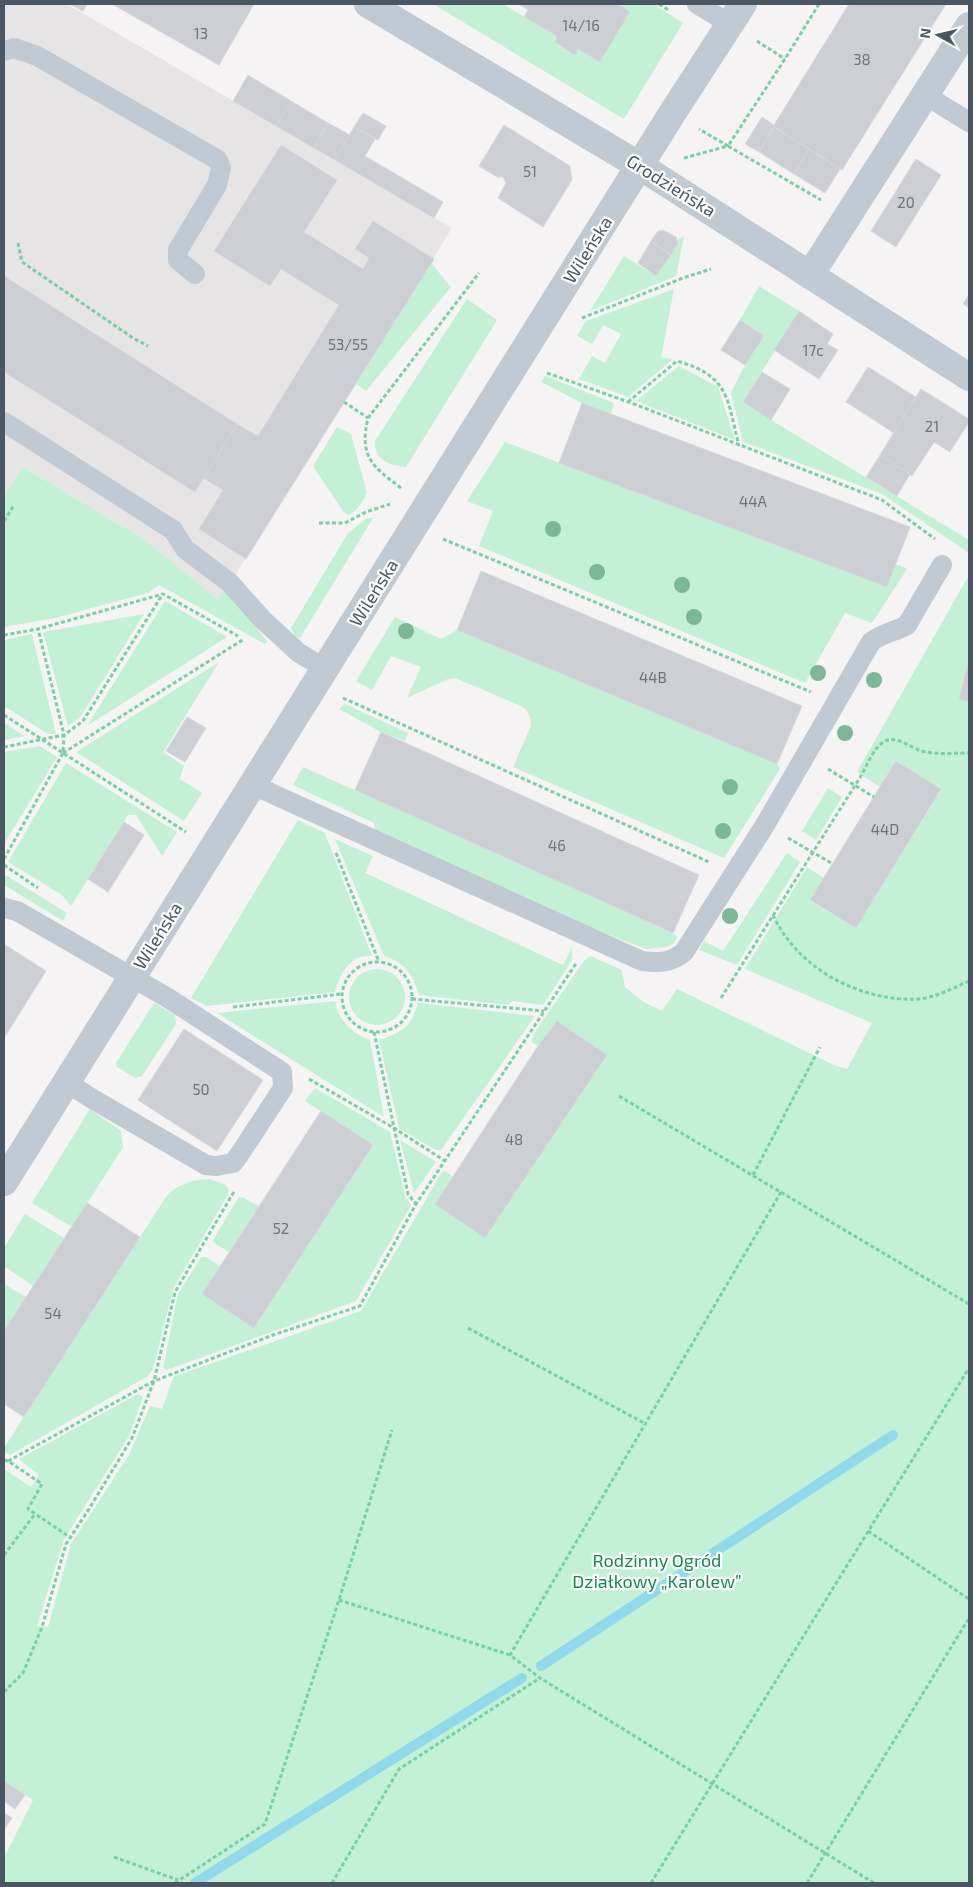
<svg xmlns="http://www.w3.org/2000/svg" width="973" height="1887" viewBox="0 0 973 1887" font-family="'Exo 2',sans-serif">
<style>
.education{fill:#e6e4e5}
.green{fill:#c3f1d5}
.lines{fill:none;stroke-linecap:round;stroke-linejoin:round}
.stream{stroke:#90daee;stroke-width:10}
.building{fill:#cdcfd5;stroke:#d7d9de}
.path{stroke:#7ad0a6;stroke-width:3;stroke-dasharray:4 2.5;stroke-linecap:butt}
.service{stroke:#c1cad2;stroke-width:20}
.minor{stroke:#c1cad2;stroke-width:28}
.tree{fill:#7bb799}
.labels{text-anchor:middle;stroke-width:4.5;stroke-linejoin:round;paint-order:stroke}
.number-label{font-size:15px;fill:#6b747e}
.street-label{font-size:18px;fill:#4a5661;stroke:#fff}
.park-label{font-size:18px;fill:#17864f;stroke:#fff}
</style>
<rect width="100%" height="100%" fill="#f5f3f3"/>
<path class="education" d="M4,4H67L452,228L219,601L145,540L23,467L4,497Z"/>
<g class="green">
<path d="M433,4H503L557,36L555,42L574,54L578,49L600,62L630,12L617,4H653L683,23L624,119Z"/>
<path d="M684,236L676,276L590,311L624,256L656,276L671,255L677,240Z"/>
<path d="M431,263L451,287L366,391L356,384Z"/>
<path d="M759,286L799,311L743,403L969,540V553L882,494L743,442L731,393L745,365L763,336L740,320Z"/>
<path d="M674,289L661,357L673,359L628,397L579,379L592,356L605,363L621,334L603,325L592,344L577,336L586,321Z"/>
<path d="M467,299L497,320L406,467C390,466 374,460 375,441Z"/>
<path d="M679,366L718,387L735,440L636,401Z"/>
<path d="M545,376L614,403L611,414L582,403L541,382Z"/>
<path d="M337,427L351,434L367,493C362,502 359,510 348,515L343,511L313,466Z"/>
<path d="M505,442L887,587L896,564L907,569L872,623L845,613L805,683L479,546L493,511L467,501Z"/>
<path d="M23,467L145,540L218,600L226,589L267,641L265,644L159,585L148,593L55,618L4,627V497Z"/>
<path d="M367,518H373L300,638L295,636L291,628L348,533Z"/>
<path d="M969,575V659L959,699L969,702V1883H4V1858L33,1800L4,1782V1469L31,1487L39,1475L19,1459L138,1394L143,1397L129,1436L64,1539L37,1626L48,1627L71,1544L129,1455L150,1406L162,1409L172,1381L175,1376L361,1311L442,1172L445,1171L453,1177L435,1204L485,1237L607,1055L557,1021L538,1046L532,1042L533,1035L583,962L590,956L622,970L625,987L642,1001L662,1011L677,989L834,1065L847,1069L872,1023L745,969L807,867L824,878L810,901L856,928L941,790L897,761L880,787L857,772Z"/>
<path d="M165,601L227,637L87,726Z"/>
<path d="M144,614L81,716L68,726L43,632Z"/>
<path d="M395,617L441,639L457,630L777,764L780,769L724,858L513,767L531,726C531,717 529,711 521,706L455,678L448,679L407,698L421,667L391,656L372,690L356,681Z"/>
<path d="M32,634L56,734H48L4,706V640Z"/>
<path d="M219,662L163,752L184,766L180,779L202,793L184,821L76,752Z"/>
<path d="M345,704L408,733L405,741L381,732L339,709Z"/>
<path d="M4,723L25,736L4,740Z"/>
<path d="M40,746L57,757L4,844V752Z"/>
<path d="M66,763L177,832L162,856L136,815H128L71,906L62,895L8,862Z"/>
<path d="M303,767L673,933L677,937L673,944L667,947L646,949L584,925L376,834L374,823L293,785Z"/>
<path d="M828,788L842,797L816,840L802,831Z"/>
<path d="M298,820L325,833L372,956C369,956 364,956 360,957C346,962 338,979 335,992L207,1006L191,998Z"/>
<path d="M335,839L373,856L365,873L563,965L572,947V960L543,1005L513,1001L507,1005L419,995C413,974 404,962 384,956Z"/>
<path d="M787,853L800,862L737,965L699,950L704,941L723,951Z"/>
<path d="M4,874L67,913L63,921L4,885Z"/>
<circle cx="377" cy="997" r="28"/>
<path d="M335,1001C339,1021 351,1033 370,1040L384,1117L217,1013Z"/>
<path d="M154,1003L175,1015L176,1024L142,1076L135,1078L117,1067L116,1063Z"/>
<path d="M418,1003L535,1016L441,1150H436L399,1128L379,1040C402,1032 411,1028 418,1003Z"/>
<path d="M315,1088L390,1132L405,1196L411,1205L356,1301L167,1370L163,1368L178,1294L201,1257H206L220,1266L202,1294L255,1327L373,1145L305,1101Z"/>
<path d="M90,1109L121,1131L123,1147L72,1227L32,1203Z"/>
<path d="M400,1140L436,1162L414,1193Z"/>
<path d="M210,1179L226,1185L229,1190L227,1196L173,1289L153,1369L148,1376L10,1455L4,1452V1448L166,1197C179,1183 192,1180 210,1179Z"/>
<path d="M242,1197L259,1206L229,1252L214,1243L213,1240L238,1198Z"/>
<path d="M25,1214L64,1238L33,1286L4,1266V1248Z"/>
<path d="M4,1284L26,1297L4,1331Z"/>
</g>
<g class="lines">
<g class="stream">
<path d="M541,1666L893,1435"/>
<path d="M195,1883L522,1678"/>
</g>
</g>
<g class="building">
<path d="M70,4H87L83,11Z"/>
<path d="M112,4H254L219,65Z"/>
<path d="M519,4H617L630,12L600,62L578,49L575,55L555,42L557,36L524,17L528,10Z"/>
<path d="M849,4H946L842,170L774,127L759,152L745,144L762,117L774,125Z"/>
<path d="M248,75L291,101L276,126L233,101Z"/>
<path d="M291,101L328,123L314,148L276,126Z"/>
<path d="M363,113L386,126L378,140L354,127Z"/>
<path d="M328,123L350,135L335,160L314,148Z"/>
<path d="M504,125L570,166L572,180L543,227L498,198L506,183L503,177H497L479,166Z"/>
<path d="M354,127L375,139L365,156L443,202L434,218L335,160Z"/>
<path d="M774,127L809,149L794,174L759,152Z"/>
<path d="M281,145L337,180L304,232L363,269L369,258L355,249L373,221L434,259L246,559L199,529L223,490L203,478L237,424L258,436L339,305L281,269L270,286L214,251Z"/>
<path d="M809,149L840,169L825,193L794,174Z"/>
<path d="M916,159L941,175L896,247L871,231Z"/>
<path d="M663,230L676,237L678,244L671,255L651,241L658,231Z"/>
<path d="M651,241L671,255L656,276L638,263Z"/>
<path d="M4,276L237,424L195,492L4,372Z"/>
<path d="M969,294V308L963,304Z"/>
<path d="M799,311L833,334L827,344L838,350L819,379L774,350Z"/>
<path d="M740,320L764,336L745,365L721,350Z"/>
<path d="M868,367L916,397L894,433L846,402Z"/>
<path d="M762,372L790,389L771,420L743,402Z"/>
<path d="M921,389L969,419V422L950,452L934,442L912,476L880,455Z"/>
<path d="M582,403L910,527L887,587L559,463Z"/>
<path d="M880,455L910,474L897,496L866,477Z"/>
<path d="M481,571L802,706L777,764L457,630Z"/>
<path d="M969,659V702L959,699Z"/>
<path d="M187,717L206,728L185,762L166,751Z"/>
<path d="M381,732L699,875L673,933L355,790Z"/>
<path d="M896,761L941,789L856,928L810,900Z"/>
<path d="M124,822L144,835L108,892L88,879Z"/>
<path d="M4,944L46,971L4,1038Z"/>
<path d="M557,1021L607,1055L485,1238L435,1204L538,1046Z"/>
<path d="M184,1029L263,1080L217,1151L138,1100Z"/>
<path d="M321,1111L373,1145L254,1328L202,1294Z"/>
<path d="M87,1203L140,1237L24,1417L4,1404V1331Z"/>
<path d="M4,1781L25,1795L15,1809L4,1801Z"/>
<path d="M4,1813L12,1818L4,1830Z"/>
</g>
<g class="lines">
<g class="path">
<path d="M659,4L670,11"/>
<path d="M819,4L785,59L728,146L821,200"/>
<path d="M757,41L785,59"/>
<path d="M684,158L728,146L699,129"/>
<path d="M18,243L22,262L133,338L148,346"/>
<path d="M582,318L683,278L711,269"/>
<path d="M547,373L634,404L882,500L935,539"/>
<path d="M344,402L368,418"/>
<path d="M628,402L677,361C730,376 727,399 739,446"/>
<path d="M401,488C372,466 359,457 368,418L479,273"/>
<path d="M4,521L14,505"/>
<path d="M319,523H345L366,512L390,504"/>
<path d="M443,539L811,692"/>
<path d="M4,635L38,629L163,594L238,636"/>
<path d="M343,698L709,862"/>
<path d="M4,715L186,832"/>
<path d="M4,747L64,735L83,721L162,595"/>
<path d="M63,753L244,639"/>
<path d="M828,769L874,797"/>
<path d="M788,838L833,864"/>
<path d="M336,853L379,962"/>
<path d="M4,859L63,753L64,735L38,629"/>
<path d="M4,865L38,888"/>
<path d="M773,915C798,969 860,1002 919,999C937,997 953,988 969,981"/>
<circle cx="377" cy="997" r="35"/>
<path d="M721,998L861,776C867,765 874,747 885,741C896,735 911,748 922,751C937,755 954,753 969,753"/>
<path d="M412,999L544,1011"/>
<path d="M233,1007L341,994"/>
<path d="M374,1032L408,1194L416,1204"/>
<path d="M309,1079L394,1128L445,1161"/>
<path d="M619,1096L969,1304"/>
<path d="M753,1175L820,1047"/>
<path d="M781,1192L510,1655L540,1678L874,1883"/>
<path d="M468,1328L644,1423"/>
<path d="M4,1460L8,1461L42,1484L28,1509L71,1538"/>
<path d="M8,1461L154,1381L273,1335L360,1306L416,1204L577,962"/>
<path d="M868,1531L969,1599"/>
<path d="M4,1555L35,1514"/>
<path d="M339,1600L510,1655"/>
<path d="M4,1692L23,1673L42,1627L66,1544L89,1509L132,1438L154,1381L175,1292L235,1190"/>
<path d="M114,1857L178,1880"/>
<path d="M175,1883L265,1824L339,1600L392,1430"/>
<path d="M332,1883L399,1769L540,1678"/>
<path d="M651,1883L969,1368"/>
<path d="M807,1883L969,1618"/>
</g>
<g class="service">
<path d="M697,4L730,24"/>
<path d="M4,51L14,48L37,56L218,160L221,168L217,185L178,250V260L195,274"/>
<path d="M925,95L969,122"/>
<path d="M4,422L173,530L185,549L230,583L263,620L299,653L326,669"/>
<path d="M253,785L642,961C659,963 671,963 684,952L765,825L871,642C882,633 895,632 907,625L942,565"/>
<path d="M4,908L17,911L168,998L282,1072L283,1088L239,1155L233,1163L216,1166L206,1165L91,1098L66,1082"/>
</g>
<g class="minor">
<path d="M368,4L640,166L969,377"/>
<path d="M810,275L969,26"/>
<path d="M4,1182L673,112L743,4"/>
</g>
</g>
<g class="tree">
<circle cx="553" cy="529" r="8"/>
<circle cx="597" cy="572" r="8"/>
<circle cx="682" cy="585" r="8"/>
<circle cx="694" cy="617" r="8"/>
<circle cx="406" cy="631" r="8"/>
<circle cx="818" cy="673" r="8"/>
<circle cx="874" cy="680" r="8"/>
<circle cx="845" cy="733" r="8"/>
<circle cx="730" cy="787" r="8"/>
<circle cx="723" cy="831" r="8"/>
<circle cx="730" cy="916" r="8"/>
</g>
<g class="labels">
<g class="number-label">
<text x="581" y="31">14/16</text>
<text x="201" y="39">13</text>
<text x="862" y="65">38</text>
<text x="530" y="177">51</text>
<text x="906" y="208">20</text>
<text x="348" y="350">53/55</text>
<text x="813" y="356">17c</text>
<text x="932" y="432">21</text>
<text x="753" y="507">44A</text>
<text x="653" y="683">44B</text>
<text x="885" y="835">44D</text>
<text x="557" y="851">46</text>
<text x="201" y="1095">50</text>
<text x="514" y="1145">48</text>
<text x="281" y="1234">52</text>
<text x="53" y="1319">54</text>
</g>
<g class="street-label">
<text transform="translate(671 186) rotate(32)" y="6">Grodzieńska</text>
<text transform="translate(588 250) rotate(-58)" y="6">Wileńska</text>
<text transform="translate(374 593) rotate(-58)" y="6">Wileńska</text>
<text transform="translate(158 936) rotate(-58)" y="6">Wileńska</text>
</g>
<g class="park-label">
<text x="657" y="1567">Rodzinny Ogród<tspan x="657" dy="21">Działkowy „Karolew”</tspan></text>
</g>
</g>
<rect width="973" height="1887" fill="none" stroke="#4a5661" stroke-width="10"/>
<g transform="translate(938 35) rotate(278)" stroke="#ffffff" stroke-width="4" paint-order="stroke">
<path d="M0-4L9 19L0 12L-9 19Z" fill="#4a5661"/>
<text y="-8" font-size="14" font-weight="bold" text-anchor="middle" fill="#4a5661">N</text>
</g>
</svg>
